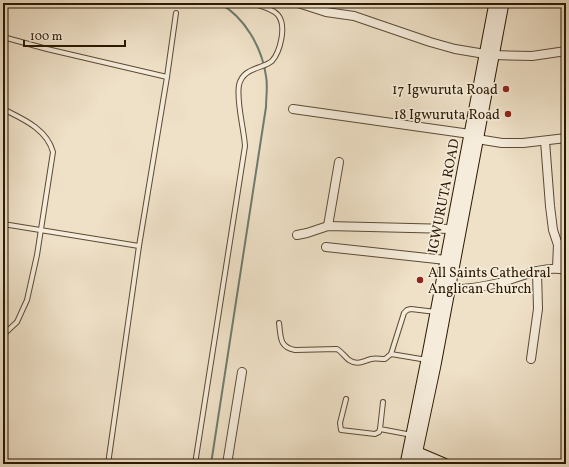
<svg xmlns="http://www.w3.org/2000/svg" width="569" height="467" viewBox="0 0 569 467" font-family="Vollkorn,serif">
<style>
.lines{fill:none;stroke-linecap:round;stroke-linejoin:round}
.stream{stroke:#6e7c6e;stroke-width:2}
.lane-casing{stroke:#5c4b34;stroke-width:6}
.street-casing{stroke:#5c4b34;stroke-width:10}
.secondary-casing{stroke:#2b1902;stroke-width:13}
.lane{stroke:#f5ecdb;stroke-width:4}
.street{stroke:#f5ecdb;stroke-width:8}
.secondary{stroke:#f5ecdb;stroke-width:11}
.poi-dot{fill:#8f2418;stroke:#f5ecdb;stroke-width:1.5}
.labels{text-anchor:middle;stroke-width:3.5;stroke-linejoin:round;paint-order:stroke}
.poi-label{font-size:14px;fill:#2b1902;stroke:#f5ecdb;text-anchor:end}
.street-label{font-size:14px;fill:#2b1902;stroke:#f5ecdb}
</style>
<rect width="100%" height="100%" fill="#efe1c8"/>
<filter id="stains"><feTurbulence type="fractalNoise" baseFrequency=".005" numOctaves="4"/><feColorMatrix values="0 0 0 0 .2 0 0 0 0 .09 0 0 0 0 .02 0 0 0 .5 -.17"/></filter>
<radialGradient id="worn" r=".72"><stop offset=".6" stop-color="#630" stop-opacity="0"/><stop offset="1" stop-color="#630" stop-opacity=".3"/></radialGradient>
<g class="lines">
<path class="stream" d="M211,464L266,107C266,97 268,86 266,76C262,48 245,17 219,3"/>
<defs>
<g id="lane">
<path d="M3,37L47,49L167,77"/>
<path d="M3,109C23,119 47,129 53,152L37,255L27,300L17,322L3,335"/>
<path d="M3,224L139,246"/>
<path d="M279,323C281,337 279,347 295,350L337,349C342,352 345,357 349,360C358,366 363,361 371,359C375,358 380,359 385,359L391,354L404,313L407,310L411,309L436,312"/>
<path d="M391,354L427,360"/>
<path d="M346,399L340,423L341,430L375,434L379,432L380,429"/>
<path d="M383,402L380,429L412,435"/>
<path d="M108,464L139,246L167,77L176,13"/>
<path d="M195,464L245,146C244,129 236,101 239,85C243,67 263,69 272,61C280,52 287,26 278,15C272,8 260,6 251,3"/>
</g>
<g id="street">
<path d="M298,3L326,12L354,16L430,42L455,49L485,54"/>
<path d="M493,55L532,56L566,51"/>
<path d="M293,109L470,134"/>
<path d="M477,139L502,143H523L566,138"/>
<path d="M545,141L550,206L553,230L558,245L557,268"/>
<path d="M328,226L339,162"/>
<path d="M297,235L307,233L328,226L452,229"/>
<path d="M558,245L566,243"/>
<path d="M326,247L446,260"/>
<path d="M449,290C466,289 482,287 499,283C521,277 543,265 566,270"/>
<path d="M531,359L538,309L537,271"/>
<path d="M227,464L242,372"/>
</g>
<g id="secondary">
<path d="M411,450L444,464"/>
<path d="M406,464L427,360L495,3"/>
<path d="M414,464L435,365L503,3"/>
</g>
</defs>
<use href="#lane" class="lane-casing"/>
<use href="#street" class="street-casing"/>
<use href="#secondary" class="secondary-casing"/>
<use href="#lane" class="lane"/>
<use href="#street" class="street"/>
<use href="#secondary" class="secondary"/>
</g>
<g class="poi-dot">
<circle cx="506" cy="89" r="4"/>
<circle cx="508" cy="114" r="4"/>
<circle cx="420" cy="280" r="4"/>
</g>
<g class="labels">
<g class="poi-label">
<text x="498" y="94">17 Igwuruta Road</text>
<text x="500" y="119">18 Igwuruta Road</text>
<text x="428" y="277" text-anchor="start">All Saints Cathedral<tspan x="428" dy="16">Anglican Church</tspan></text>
</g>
<g class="street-label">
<text transform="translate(443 196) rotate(-79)" y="5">IGWURUTA ROAD</text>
</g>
</g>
<rect width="569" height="467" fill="none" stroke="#efe1c8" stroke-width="16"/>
<rect x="4" y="4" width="561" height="459" fill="none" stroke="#2b1902" stroke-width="2"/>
<rect x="8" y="8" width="553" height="451" fill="none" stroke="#2b1902"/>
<path d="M24 40v6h101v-6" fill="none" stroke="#2b1902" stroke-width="2"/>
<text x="30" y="40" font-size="12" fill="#2b1902" stroke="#f5ecdb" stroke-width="3" paint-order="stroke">100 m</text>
<rect width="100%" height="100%" filter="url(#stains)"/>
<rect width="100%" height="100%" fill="url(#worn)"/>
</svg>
